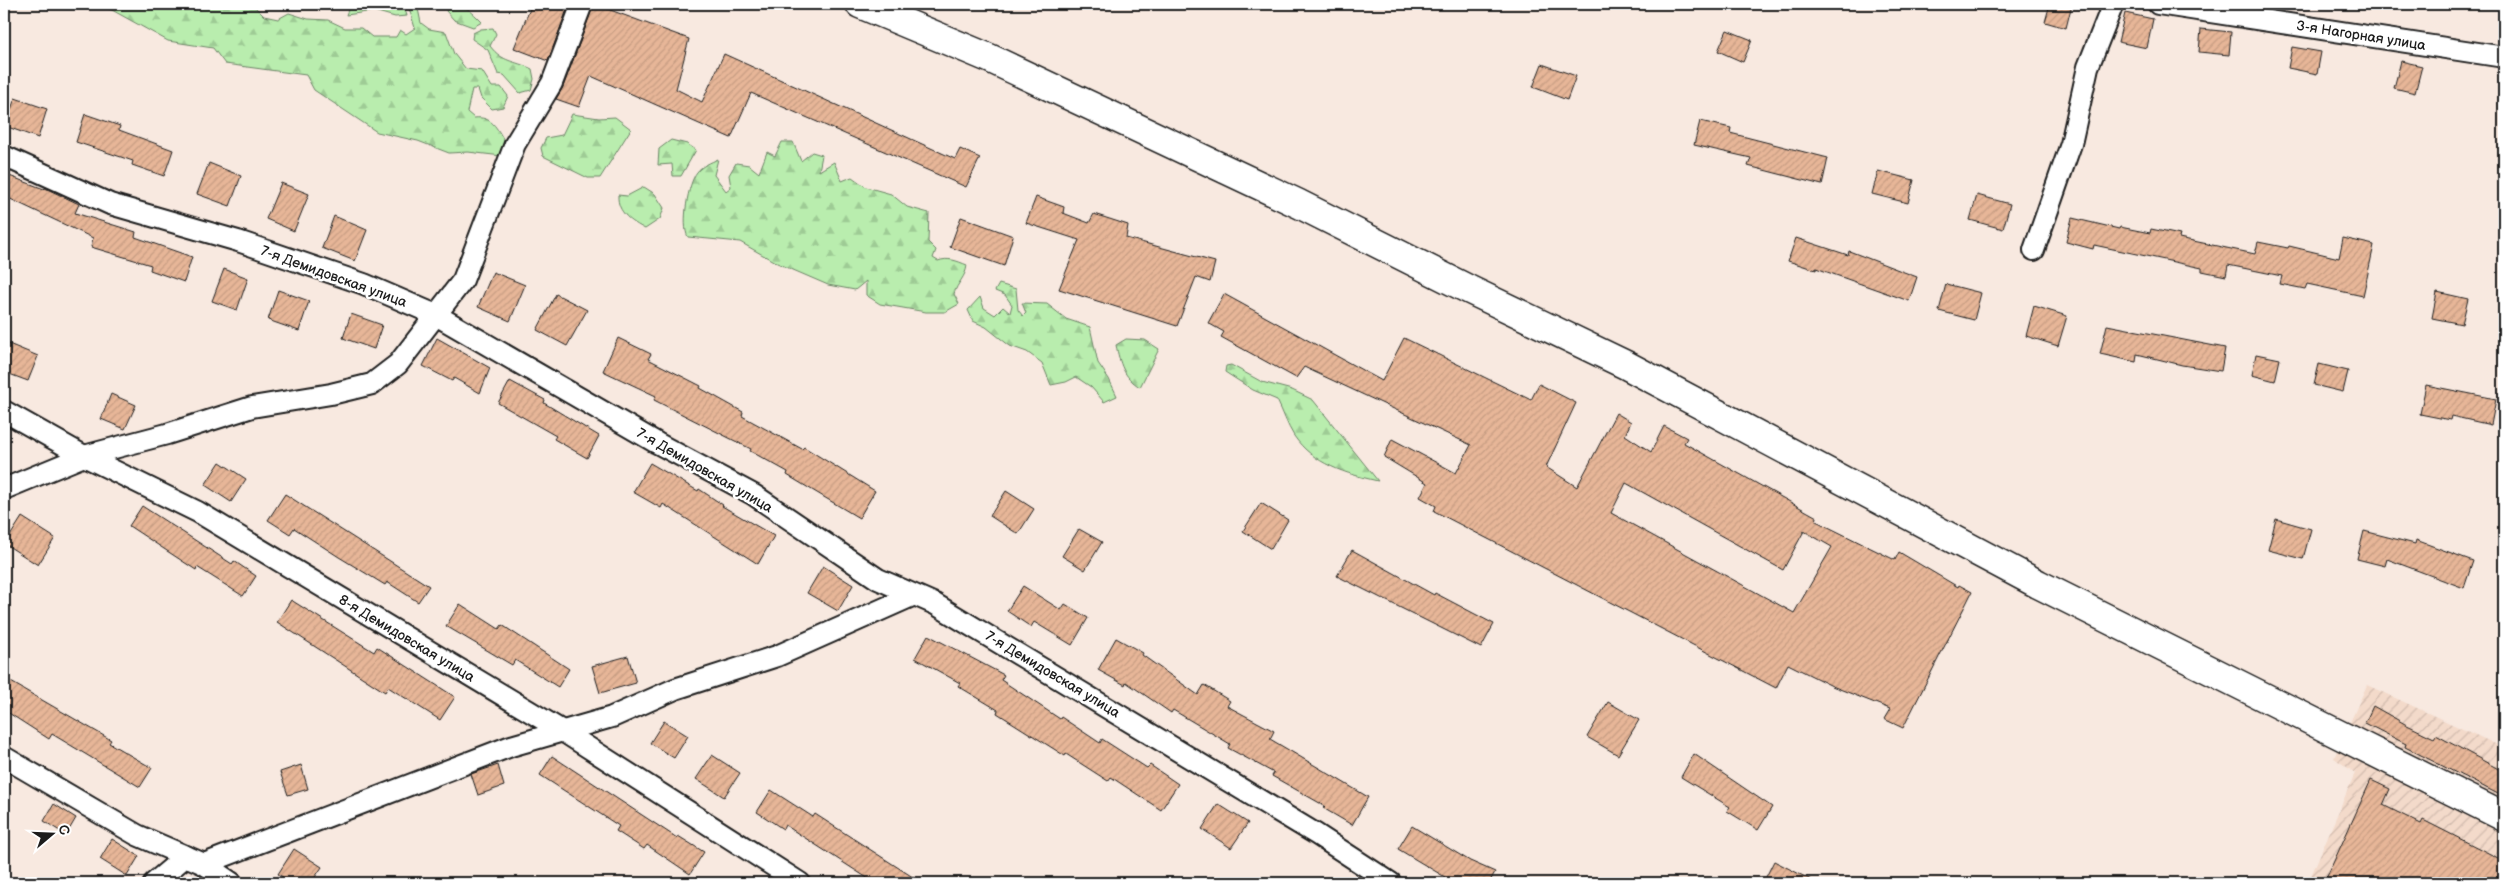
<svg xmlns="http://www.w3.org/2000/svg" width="2508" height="887" viewBox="0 0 2508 887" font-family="'Balsamiq Sans',sans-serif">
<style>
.industrial{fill:url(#industrial-furrows)}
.forest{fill:url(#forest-firs);stroke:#6a8465}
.building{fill:url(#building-hatch);stroke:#1c1c1c;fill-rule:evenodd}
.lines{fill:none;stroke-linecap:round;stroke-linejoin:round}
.minor-casing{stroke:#1c1c1c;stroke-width:24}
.secondary-casing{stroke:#1c1c1c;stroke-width:31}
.minor{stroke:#fff;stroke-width:20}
.secondary{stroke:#fff;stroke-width:28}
.labels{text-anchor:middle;stroke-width:5;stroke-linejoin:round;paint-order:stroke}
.street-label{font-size:14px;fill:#1c1c1c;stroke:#fff}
</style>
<defs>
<pattern id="industrial-furrows" width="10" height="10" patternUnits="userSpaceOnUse" patternTransform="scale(1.25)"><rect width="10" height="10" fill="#f3daca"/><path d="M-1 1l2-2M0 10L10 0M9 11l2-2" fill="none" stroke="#d0baad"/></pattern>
<pattern id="forest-firs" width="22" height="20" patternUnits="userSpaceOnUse" patternTransform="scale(1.25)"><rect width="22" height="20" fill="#b9edae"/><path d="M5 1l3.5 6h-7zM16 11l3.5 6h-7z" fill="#9ecb95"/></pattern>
<pattern id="building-hatch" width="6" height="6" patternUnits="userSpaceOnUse" patternTransform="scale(1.25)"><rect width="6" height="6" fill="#e7b698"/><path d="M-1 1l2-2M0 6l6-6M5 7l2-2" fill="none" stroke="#c69c82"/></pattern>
</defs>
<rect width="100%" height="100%" fill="#f8e9e0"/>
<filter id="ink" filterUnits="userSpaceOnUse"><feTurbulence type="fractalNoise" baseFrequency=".02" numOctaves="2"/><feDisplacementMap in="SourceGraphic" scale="10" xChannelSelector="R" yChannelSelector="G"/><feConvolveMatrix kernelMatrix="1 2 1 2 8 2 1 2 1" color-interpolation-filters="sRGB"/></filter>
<g filter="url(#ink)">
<path class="industrial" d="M2367,685L2504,748V883H2308L2355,773L2334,758Z"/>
<g class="forest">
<path d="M95,4H252L264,16L278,19L289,13L308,19L328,20L345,28H361L372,37H396L400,30L406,34L415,28L408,5H404L407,16L395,17L374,11L346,15L349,7L357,4H386L389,8L399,10L395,4H417L421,23L429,29L446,32L454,54L466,69L482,71L492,87H501L508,96L503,107L492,109L481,98L478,89H472L467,112L474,118C492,116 496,127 505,142L502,156L468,152L449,153L418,141L377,132L314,90L306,75L225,64L213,48L168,41L112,10Z"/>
<path d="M449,4C465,4 471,11 482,22L473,27L454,20L446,11Z"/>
<path d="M493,28L496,34L490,46C503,63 514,60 532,69L534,79L531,90L520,93L504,75L498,74L488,50L472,39L473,33L481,29Z"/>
<path d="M572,114L599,118L615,117L631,129L600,178H588L543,156L541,148L546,138L562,135Z"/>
<path d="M671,140L687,144L696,150L681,176H673L672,164L658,165L659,149Z"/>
<path d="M782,142H793L801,161L812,152L822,155L819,171L834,162L842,181L852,177L866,187L891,194L907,207L929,213L928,242L936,250L933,258L938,261C948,257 957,261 967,265C966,277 957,283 954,294L959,304L945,312H926L880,304L866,295V281L855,290L828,285L777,263L740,242L688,237C681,225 688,183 697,172C701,166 712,162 718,159L714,175L726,191L731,187L729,175L736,163L749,165L759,173L767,152L775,156Z"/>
<path d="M644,187L655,194L664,208L660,219L645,229C632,222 617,213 618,195L627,196Z"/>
<path d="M999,284L1016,289L1018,310L1023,316L1026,313L1022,303L1047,304L1066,319L1090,327L1098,363L1109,379L1117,396L1104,402L1091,387L1076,377L1066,382L1051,385L1042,363L1027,352L1010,346L986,327L973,321L968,310L980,297L984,308L995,315L1003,307L1010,313L1012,305L1005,295L995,291Z"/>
<path d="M1126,339L1145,340L1159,349L1140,387C1123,377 1120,363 1116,345Z"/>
<path d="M1231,365L1262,382L1292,390L1313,400L1378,481C1346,474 1313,464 1294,436C1287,425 1283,412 1277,400L1253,390L1225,372L1226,366Z"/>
</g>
<g class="building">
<path d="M532,4H569L548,61L514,48Z"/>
<path d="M594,4L689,39L676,89L702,102L724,54L955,159L960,149L980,158L966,187L751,93L731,138L591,76L579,107L556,99L563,87Z"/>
<path d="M2050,4H2072L2066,28L2045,22Z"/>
<path d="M2125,13L2153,19L2147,48L2118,42Z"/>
<path d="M2201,29L2231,32L2229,55L2199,52Z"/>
<path d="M1727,30L1752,40L1743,62L1718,51Z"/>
<path d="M2292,47L2321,52L2317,74L2288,68Z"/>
<path d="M2401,61L2422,66L2415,93L2394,88Z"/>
<path d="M1542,64L1576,76L1567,100L1533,87Z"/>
<path d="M15,98L47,109L38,138L5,126Z"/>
<path d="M85,114L120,126L119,130L173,150L164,176L132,165L133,161L76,142Z"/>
<path d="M1700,121L1731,128L1730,133L1828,158L1822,185L1748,166L1751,158L1694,145Z"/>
<path d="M209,163L241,176L230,206L197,194Z"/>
<path d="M1878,171L1914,180L1908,203L1872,194Z"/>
<path d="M4,174L44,189L45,188L79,204L75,213L136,232L135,237L192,257L184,282L150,270L151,265L91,247L93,238L4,196Z"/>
<path d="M281,183L309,194L294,231L266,219Z"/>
<path d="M1977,195L2010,204L2003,229L1970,220Z"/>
<path d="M1036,197L1064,207L1063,213L1089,223L1094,214L1128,225L1126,238L1215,262L1210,282L1196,277L1177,326L1059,289L1079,240L1026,223Z"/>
<path d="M334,216L367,230L355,261L322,248Z"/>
<path d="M961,217L1013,236L1004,266L950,247Z"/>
<path d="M2072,218L2119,229L2120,227L2150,233L2151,229L2180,235L2179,238L2255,254L2258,242L2288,248L2289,246L2339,258L2343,238L2374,245L2363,296L2307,284L2305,289L2280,284L2282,276L2228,265L2226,276L2202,271V268L2146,256L2094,245L2093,249L2066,242Z"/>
<path d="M1796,238L1848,255L1849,251L1917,277L1909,301L1816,268V270L1788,261Z"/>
<path d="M224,269L248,278L237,310L212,301Z"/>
<path d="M493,272L525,285L510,321L478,307Z"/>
<path d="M1946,284L1981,293L1974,320L1939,311Z"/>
<path d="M278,290L309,301L299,331L268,320Z"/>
<path d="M2437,292L2468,299L2462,324L2432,318Z"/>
<path d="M556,294L587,310L567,346L537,330Z"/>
<path d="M1224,294L1382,381L1404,338L1531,400L1539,384L1576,403L1546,467L1577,487L1616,413L1631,422L1625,435L1651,452L1664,426L1687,438L1684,443L1817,517L1816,521L1895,560L1899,552L1958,587L1959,585L1972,592L1903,728L1884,719L1890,709L1832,686L1788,664L1776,688L1434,511L1436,506L1420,497L1427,483L1384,457L1392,439L1456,473L1471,445L1304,367L1296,378L1221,337L1224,332L1208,323ZM1626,483L1783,570L1804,531L1832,547L1794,613L1611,513Z"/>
<path d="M2034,306L2067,316L2058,346L2026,336Z"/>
<path d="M351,314L382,325L374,349L343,338Z"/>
<path d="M2107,325L2225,348L2221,371L2182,365L2137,354L2136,362L2100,354Z"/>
<path d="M437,338L490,368L480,393L454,378L452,381L423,366Z"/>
<path d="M618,338L651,354L648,359L701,386L700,388L743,412L742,416L802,449L804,447L875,491L859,518L787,475L788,472L750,451L751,449L654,400L656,396L603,371Z"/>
<path d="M4,342L38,356L28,381L4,372Z"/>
<path d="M2256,354L2280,359L2275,381L2252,375Z"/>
<path d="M2319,364L2348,371L2343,392L2314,385Z"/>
<path d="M510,381L545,400L544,403L599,436L587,458L554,439L556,436L498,403Z"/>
<path d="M2426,385L2496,399L2491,425L2451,416L2450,420L2420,414Z"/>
<path d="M111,394L136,405L125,429L101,419Z"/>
<path d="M220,462L246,479L231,502L205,485Z"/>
<path d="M650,463L698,491L699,489L723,505L722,506L774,536L758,564L663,504L661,508L633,492Z"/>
<path d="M1006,491L1034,509L1018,534L990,516Z"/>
<path d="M285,494L429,586L418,602L387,582L385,585L339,557L294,528L290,534L268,520Z"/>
<path d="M1261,503L1288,520L1271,549L1243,531Z"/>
<path d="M142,506L232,564L234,561L256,576L243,596L197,567L196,570L129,526Z"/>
<path d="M22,517L55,538L38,565L5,544Z"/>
<path d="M2276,519L2311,529L2303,559L2268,550Z"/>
<path d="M1079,529L1102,542L1085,570L1062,556Z"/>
<path d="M2364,531L2415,544L2416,540L2473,561L2464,588L2387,559L2385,566L2357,559Z"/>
<path d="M1352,550L1434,595L1435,593L1494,624L1481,648L1337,576Z"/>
<path d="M823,566L853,585L838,611L807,593Z"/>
<path d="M1023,586L1061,610L1065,604L1088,618L1072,645L1034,622L1031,627L1007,611Z"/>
<path d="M291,600L374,652L377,647L455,697L440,720L388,687L385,692L277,622Z"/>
<path d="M460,604L499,629L502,625L569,669L558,687L515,660L512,665L446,626Z"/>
<path d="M928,635L1004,675L1001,680L1060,719L1061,717L1100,743L1102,739L1147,768L1150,765L1178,784L1161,810L1111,777L1108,781L1066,754L1065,756L997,713L998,710L958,686L960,683L915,658Z"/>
<path d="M1116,638L1143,653L1142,655L1198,695L1204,685L1230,701L1227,706L1274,731L1270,739L1368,797L1352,825L1323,808L1325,806L1272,776L1274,773L1228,748L1230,744L1173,710L1171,713L1126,682L1125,685L1098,670Z"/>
<path d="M628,656L636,683L600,693L592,666Z"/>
<path d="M4,678L111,740L109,743L152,768L140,787L52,734L49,739L4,710Z"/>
<path d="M1608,702L1639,720L1618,755L1587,737Z"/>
<path d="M2373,706L2405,724L2434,738L2436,735L2504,772V797L2405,747L2406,744L2365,723Z"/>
<path d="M664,721L688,736L674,758L650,743Z"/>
<path d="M1694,754L1772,807L1758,830L1727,811L1730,807L1681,777Z"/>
<path d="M712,755L740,773L724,797L696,779Z"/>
<path d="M552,756L677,838L678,836L704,852L690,874L647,845L644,849L616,831L619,826L540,775Z"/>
<path d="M301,765L308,789L288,795L280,772Z"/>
<path d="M498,765L504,786L478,795L471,774Z"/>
<path d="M2371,780L2390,789L2383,805L2421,824L2423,820L2504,861V883H2324Z"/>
<path d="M771,790L813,817L815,814L922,883H875L785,825L783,829L757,812Z"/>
<path d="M54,804L76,818L66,835L44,821Z"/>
<path d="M1218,804L1248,823L1231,848L1202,829Z"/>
<path d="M1412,826L1470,861L1495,872L1489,883H1455L1398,849Z"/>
<path d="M112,839L139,856L127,876L100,859Z"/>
<path d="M294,849L322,867L311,883H292L278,874Z"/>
<path d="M1774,861L1817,883H1763Z"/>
</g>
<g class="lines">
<defs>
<g id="minor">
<path d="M2158,4L2504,57"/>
<path d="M4,156L110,204L238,241L364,284L436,315L657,443L754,495L878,579L935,604L1316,834L1391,883"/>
<path d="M2034,250L2071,144L2088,67L2113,4"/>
<path d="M4,411L84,456L198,512L564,732L800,883"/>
<path d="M4,489L84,456L167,434L252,407L331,394L372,384L398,364L463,280L515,144L552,83L582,4"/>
<path d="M4,757L137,835L204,864L232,883"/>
<path d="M204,864L511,746L612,717L675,689L777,656L912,596"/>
<path d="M154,883L186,856"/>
</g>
<path id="secondary" d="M860,4L989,58L1299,204L1470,290L1626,365L2038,584L2504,817"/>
</defs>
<use href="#minor" class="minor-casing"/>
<use href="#secondary" class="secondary-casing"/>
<use href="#minor" class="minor"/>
<use href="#secondary" class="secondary"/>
</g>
</g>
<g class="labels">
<g class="street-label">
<text transform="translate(2361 35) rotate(9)" y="5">3-я Нагорная улица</text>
<text transform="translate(334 276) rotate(20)" y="5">7-я Демидовская улица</text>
<text transform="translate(705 470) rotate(30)" y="5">7-я Демидовская улица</text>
<text transform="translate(407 638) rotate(31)" y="5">8-я Демидовская улица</text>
<text transform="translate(1053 674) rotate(31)" y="5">7-я Демидовская улица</text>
</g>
</g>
<rect width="2508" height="887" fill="none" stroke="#fff" stroke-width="20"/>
<rect x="10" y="10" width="2488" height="867" fill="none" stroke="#1c1c1c" stroke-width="2" filter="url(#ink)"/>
<g transform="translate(52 834) rotate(71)" stroke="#ffffff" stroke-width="4" paint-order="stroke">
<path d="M0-4L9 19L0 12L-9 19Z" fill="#1c1c1c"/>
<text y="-8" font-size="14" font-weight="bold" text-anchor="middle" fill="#1c1c1c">С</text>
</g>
</svg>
